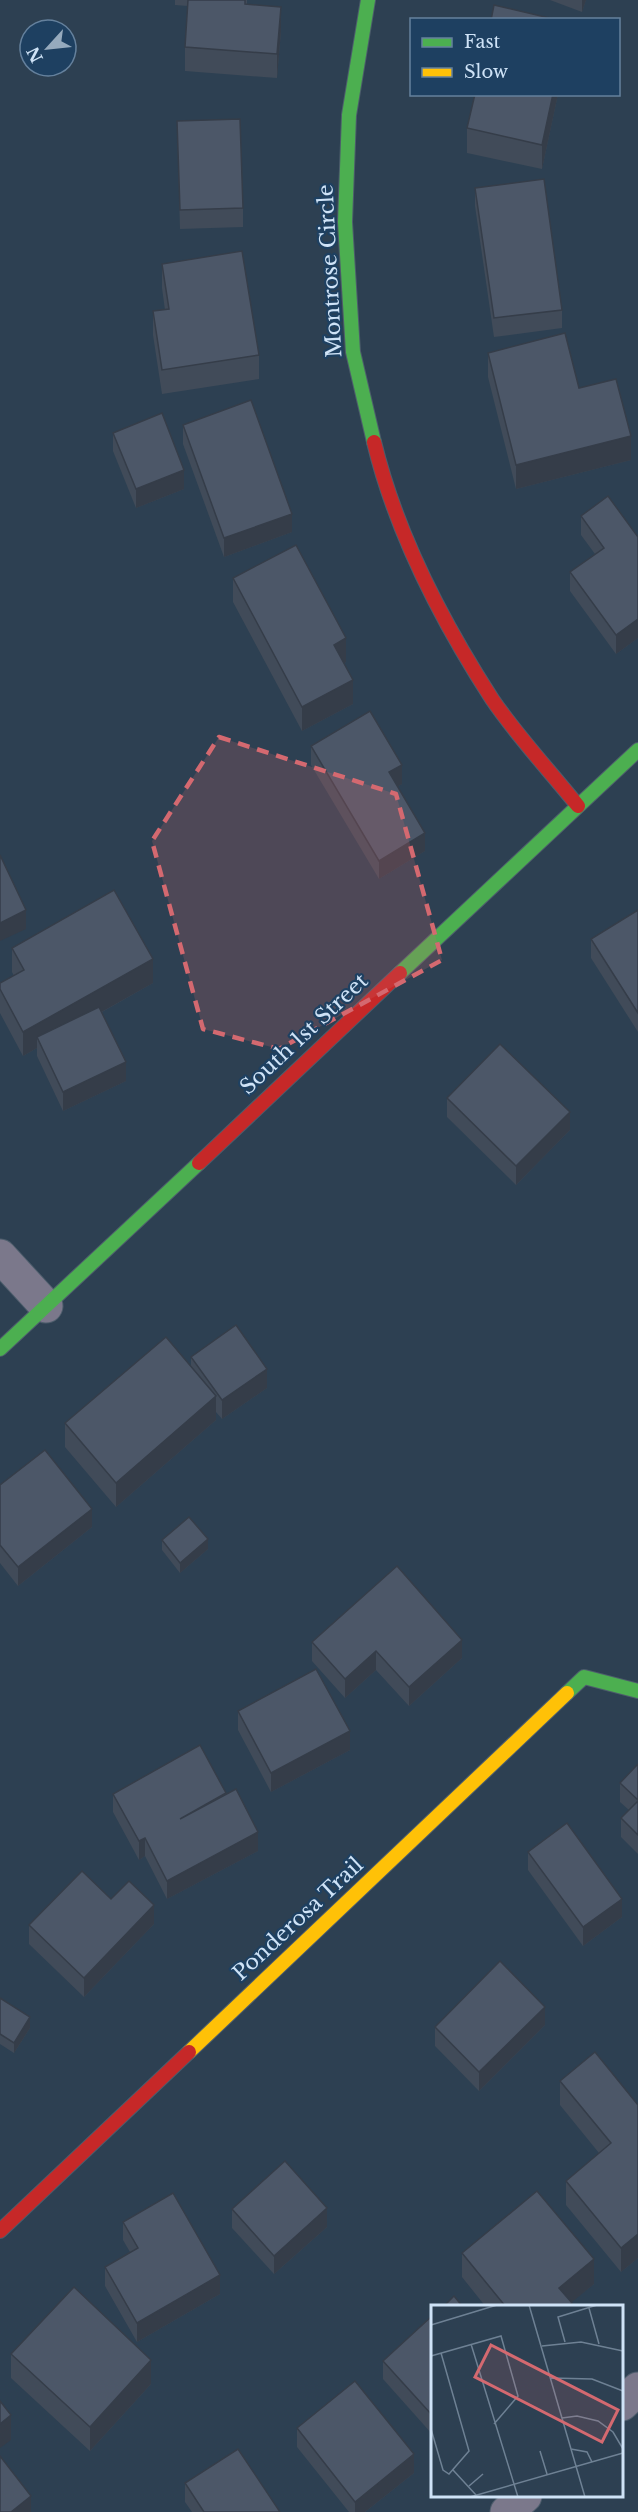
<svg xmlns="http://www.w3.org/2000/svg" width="638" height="2512" viewBox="0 0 638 2512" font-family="'Libre Baskerville',serif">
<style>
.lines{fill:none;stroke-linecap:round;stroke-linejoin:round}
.street-casing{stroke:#4d5d6c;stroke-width:35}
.fast-casing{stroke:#4d5d6c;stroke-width:16}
.slow-casing{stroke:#4d5d6c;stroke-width:16}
.jam-casing{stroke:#4d5d6c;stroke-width:16}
.street{stroke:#7b788b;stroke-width:33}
.fast{stroke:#4caf50;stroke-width:14}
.slow{stroke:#ffc107;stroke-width:14}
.jam{stroke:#c62828;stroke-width:14}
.wall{fill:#414b59}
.shaded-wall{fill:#353d49}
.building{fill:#4c5768;stroke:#353d49;stroke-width:1.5}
.marked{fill:#d46970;fill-opacity:0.2;stroke:#d46970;stroke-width:4.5;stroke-dasharray:12 8;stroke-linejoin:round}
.labels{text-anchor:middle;stroke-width:4.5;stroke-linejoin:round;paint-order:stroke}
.street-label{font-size:21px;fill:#cfe3f7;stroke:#1e4061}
.inset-road{fill:none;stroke:#6e8194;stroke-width:1.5}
.view{fill:#d46970;fill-opacity:0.15;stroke:#d46970;stroke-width:3}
.inset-edge{fill:none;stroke:#cfe3f7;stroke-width:3}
</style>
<rect width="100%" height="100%" fill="#2d4052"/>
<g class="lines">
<defs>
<g id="street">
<path d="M0,1256L46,1306"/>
<path d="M622,2404L638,2389"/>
<path d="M507,2512L525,2496"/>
</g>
<g id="fast">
<path d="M368,0L349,115L345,222L353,352L374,442"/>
<path d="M400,973L638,750"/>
<path d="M0,1349L199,1163"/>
<path d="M567,1693L584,1677L638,1691"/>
</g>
<path id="slow" d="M189,2052L567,1693"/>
<g id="jam">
<path d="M374,442C396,533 441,620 492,699C517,736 550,771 578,806"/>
<path d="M199,1163L400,973"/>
<path d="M0,2231L189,2052"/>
</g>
</defs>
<use href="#street" class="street-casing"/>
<use href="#fast" class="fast-casing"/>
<use href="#slow" class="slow-casing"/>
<use href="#jam" class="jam-casing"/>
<use href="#street" class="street"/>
<use href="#fast" class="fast"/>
<use href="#slow" class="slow"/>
<use href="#jam" class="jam"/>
</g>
<g class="wall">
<path d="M175,0H247V4L281,31L277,78L185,71V47L188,6L175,5Z"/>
<path d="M550,0H586L582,12Z"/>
<path d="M475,94H558L542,169L467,153V128Z"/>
<path d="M177,121L243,208V227L180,229Z"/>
<path d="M475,188L562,310V328L494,337L475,206Z"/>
<path d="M162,264L259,355V379L162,394L153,335V311L165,310L162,288Z"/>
<path d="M488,353L579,388L631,460L516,489L488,377Z"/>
<path d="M183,425L292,532L224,557L183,444Z"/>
<path d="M113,433L184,489L136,508L113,451Z"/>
<path d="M581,516L638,537V638L616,654L570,591V572L595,554L581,535Z"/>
<path d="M233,578L346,662L344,663L353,704L302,731L233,602Z"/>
<path d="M311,746L402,784L398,786L425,851L379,879L311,765Z"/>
<path d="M638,910V1032L591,958V939Z"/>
<path d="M12,948L153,983L102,1012L126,1081L63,1111L37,1056V1048L23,1056L0,1013V983L14,976L12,972Z"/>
<path d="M447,1098L570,1130L516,1185L447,1117Z"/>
<path d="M191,1357L267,1388L222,1419L216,1412V1420L116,1507L65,1447V1423L191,1366Z"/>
<path d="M0,1485L92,1527L18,1586L0,1563Z"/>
<path d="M162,1540L208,1549L180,1573L162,1550Z"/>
<path d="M312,1642L462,1658L409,1706L376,1670L345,1698L312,1661Z"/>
<path d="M238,1711L350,1750L271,1792L238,1730Z"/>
<path d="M638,1764V1854L621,1837V1818L629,1810L620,1802V1783Z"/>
<path d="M113,1794L226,1795L258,1851L167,1899L145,1856L139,1860L113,1812Z"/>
<path d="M528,1852L622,1917L583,1946L528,1870Z"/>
<path d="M111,1899L154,1924L84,1997L29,1944V1925Z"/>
<path d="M0,1998L30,2028L14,2053L0,2044Z"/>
<path d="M545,2025L479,2091L435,2046V2027Z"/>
<path d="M560,2081L638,2105V2258L621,2272L566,2205V2181L599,2153L560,2105Z"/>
<path d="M232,2209L327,2227L274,2274L232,2228Z"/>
<path d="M123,2222L220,2294L137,2342L105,2286V2267L130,2252L123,2240Z"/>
<path d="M462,2253L594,2284L571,2302L572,2307H486L462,2277Z"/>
<path d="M432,2316V2434L383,2379V2361Z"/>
<path d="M11,2354L151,2384L90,2451L11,2378Z"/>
<path d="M297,2428L414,2473L365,2512H349L297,2447Z"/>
<path d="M185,2483L280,2512H192L185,2502Z"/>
</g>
<g class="shaded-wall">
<path d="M582,0H586L582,12Z"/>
<path d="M281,7V31L277,78V54Z"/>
<path d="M553,94H558L542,169V145Z"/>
<path d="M631,436V460L516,489V465Z"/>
<path d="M184,470V489L136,508V489Z"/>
<path d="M292,514V532L224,557V538Z"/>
<path d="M638,619V638L616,654V635Z"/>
<path d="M346,638V662L334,669V645Z"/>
<path d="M353,680V704L302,731V707Z"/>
<path d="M402,765V784L389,791V772Z"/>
<path d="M425,833V851L379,879V861Z"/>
<path d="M26,910V929L0,941V923Z"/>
<path d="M153,959V983L41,1046L37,1037V1048L23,1056V1032Z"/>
<path d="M126,1062V1081L63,1111V1092Z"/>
<path d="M570,1112V1130L516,1185V1166Z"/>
<path d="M267,1369V1388L222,1419V1400Z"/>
<path d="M216,1396V1420L116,1507V1483Z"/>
<path d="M92,1509V1527L18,1586V1567Z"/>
<path d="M208,1539V1549L180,1573V1563Z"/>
<path d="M462,1640V1658L409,1706V1687Z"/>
<path d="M376,1651V1670L345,1698V1679Z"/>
<path d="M350,1731V1750L271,1792V1773Z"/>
<path d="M258,1832V1851L167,1899V1881Z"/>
<path d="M145,1838V1856L139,1860V1841Z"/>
<path d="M622,1899V1917L583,1946V1927Z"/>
<path d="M154,1905V1924L84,1997V1978Z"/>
<path d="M545,2007V2025L479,2091V2072Z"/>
<path d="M30,2017V2028L14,2053V2043Z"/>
<path d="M327,2208V2227L274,2274V2256Z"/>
<path d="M638,2234V2258L621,2272V2248Z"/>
<path d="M594,2259V2284L566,2307L559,2288Z"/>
<path d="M220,2275V2294L137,2342V2323Z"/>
<path d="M151,2360V2384L90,2451V2427Z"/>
<path d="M11,2415V2440L0,2448V2424Z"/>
<path d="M414,2454V2473L365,2512H355V2502Z"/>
<path d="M31,2496V2512H11Z"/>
</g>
<g class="building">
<path d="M188,0H245V4L281,7L277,54L185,47Z"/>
<path d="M494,5L558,20H491Z"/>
<path d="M475,94H553L542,145L467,128Z"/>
<path d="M240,119L243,208L180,210L177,121Z"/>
<path d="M544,179L562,310L494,318L475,188Z"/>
<path d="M242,251L259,355L162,370L153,311L169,309L162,264Z"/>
<path d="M565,333L579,388L616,379L631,436L516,465L488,353Z"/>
<path d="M251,400L292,514L224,538L183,425Z"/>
<path d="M162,413L184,470L136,489L113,433Z"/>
<path d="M608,496L638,537V619L616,635L570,572L604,548L581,516Z"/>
<path d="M296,545L346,638L334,645L353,680L302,707L233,578Z"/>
<path d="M370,711L402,765L389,772L425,833L379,861L311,746Z"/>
<path d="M0,855L26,910L0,923Z"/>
<path d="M114,890L153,959L23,1032L0,989V983L24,970L12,948Z"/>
<path d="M638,910V1013L591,939Z"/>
<path d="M99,1007L126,1062L63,1092L37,1037Z"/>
<path d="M500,1044L570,1112L516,1166L447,1098Z"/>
<path d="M236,1325L267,1369L222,1400L191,1357Z"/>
<path d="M166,1337L216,1396L116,1483L65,1423Z"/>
<path d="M45,1450L92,1509L18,1567L0,1545V1485Z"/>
<path d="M189,1517L208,1539L180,1563L162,1540Z"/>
<path d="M397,1566L462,1640L409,1687L376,1651L345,1679L312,1642Z"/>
<path d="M316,1669L350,1731L271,1773L238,1711Z"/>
<path d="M200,1745L226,1793L180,1819L236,1789L258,1832L167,1881L145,1838L139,1841L113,1794Z"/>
<path d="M638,1764V1800L620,1783Z"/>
<path d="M638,1801V1835L621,1818Z"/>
<path d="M567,1823L622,1899L583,1927L528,1852Z"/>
<path d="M82,1871L111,1899L129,1881L154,1905L84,1978L29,1925Z"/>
<path d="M500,1961L545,2007L479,2072L435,2027Z"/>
<path d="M0,1998L30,2017L14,2043L0,2034Z"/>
<path d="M595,2052L638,2105V2234L621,2248L566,2181L611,2143L560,2081Z"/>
<path d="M285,2161L327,2208L274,2256L232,2209Z"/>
<path d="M537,2191L594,2259L559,2288L572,2303L567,2307H506L462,2253Z"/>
<path d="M173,2193L220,2275L137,2323L105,2267L138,2248L123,2222Z"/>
<path d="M74,2287L151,2360L90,2427L11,2354Z"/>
<path d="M454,2296L463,2307H443Z"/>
<path d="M432,2316V2415L383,2361Z"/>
<path d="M355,2381L414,2454L355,2502L297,2428Z"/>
<path d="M0,2401L11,2415L0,2424Z"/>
<path d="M238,2449L280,2512H204L185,2483Z"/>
<path d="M0,2456L31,2496L11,2512H0Z"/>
</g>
<path class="marked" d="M219,737L396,794L442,960L279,1049L203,1029L152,841Z"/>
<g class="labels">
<g class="street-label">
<text transform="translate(330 271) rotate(-93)" y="7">Montrose Circle</text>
<text transform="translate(304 1034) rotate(-43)" y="7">South 1st Street</text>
<text transform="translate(298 1919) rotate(-43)" y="7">Ponderosa Trail</text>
</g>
</g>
<g transform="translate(431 2305)">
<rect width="192" height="192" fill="#2d4052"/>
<path class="inset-road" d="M98,0L154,192M158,3L168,39M0,20L66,0M134,37L127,12L166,0M40,39L87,192M111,41L150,37L192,46M0,51L70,31L87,91L63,119M120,73L161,74L192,86M131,113L146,111L167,116L182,127L192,144M0,124L12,165L18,169L38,146L10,48M140,144L156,147L161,157M109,146L116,169M22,165L45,190M38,181L52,169M39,192L192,148"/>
<path class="view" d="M60,40L187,105L171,137L44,72Z"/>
<rect width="192" height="192" class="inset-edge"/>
</g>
<rect x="410" y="18" width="210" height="78" fill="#1e4061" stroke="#65819d" stroke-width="1.5"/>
<rect x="422" y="38" width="30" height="9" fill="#4caf50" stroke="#65819d" stroke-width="1.5"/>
<text x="464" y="48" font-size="18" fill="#cfe3f7">Fast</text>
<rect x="422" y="68" width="30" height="9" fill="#ffc107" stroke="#65819d" stroke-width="1.5"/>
<text x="464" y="78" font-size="18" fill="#cfe3f7">Slow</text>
<g transform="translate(48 48) rotate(243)"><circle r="28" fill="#1e4061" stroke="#65819d" stroke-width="1.5"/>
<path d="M0-4.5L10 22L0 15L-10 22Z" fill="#96aabd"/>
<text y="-9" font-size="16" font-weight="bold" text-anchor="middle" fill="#cfe3f7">N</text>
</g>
</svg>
